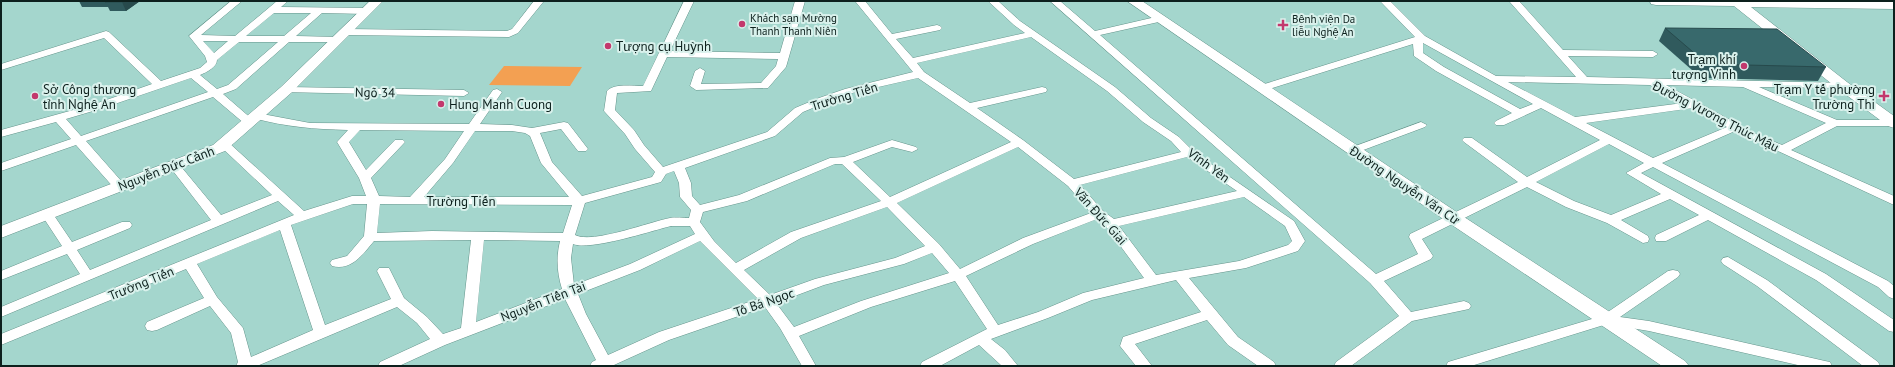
<svg xmlns="http://www.w3.org/2000/svg" width="1895" height="367" viewBox="0 0 1895 367" font-family="'PT Sans',sans-serif">
<style>
.green{fill:#f3a052}
.lines{fill:none;stroke-linecap:round;stroke-linejoin:round}
.street-casing{stroke:#64948b;stroke-width:1}
.secondary-casing{stroke:#64948b;stroke-width:1}
.street{fill:#fff;fill-rule:evenodd}
.secondary{fill:#fff;fill-rule:evenodd}
.wall{fill:#305a5d}
.shaded-wall{fill:#274a4c}
.building{fill:#38696c;stroke:#274a4c}
.poi-dot{fill:#c3386d;stroke:#d9f1ec;stroke-width:1.5}
.labels{text-anchor:middle;stroke-width:4;stroke-linejoin:round;paint-order:stroke}
.far-poi-label{font-size:11px;fill:#0d201d;stroke:#d9f1ec;text-anchor:start}
.poi-label{font-size:13px;fill:#0d201d;stroke:#d9f1ec;text-anchor:start}
.street-label{font-size:13px;fill:#0d201d;stroke:#d9f1ec}
</style>
<rect width="100%" height="100%" fill="#a4d6cd"/>
<path class="green" d="M504,66L582,67L570,86L489,85Z"/>
<g class="lines">
<defs>
<g id="street">
<path d="M231,1H242L201,35L235,36L277,1H288L281,7L367,8L372,11L367,14L322,13L296,36L338,37L343,40L341,42H289L236,89L223,94L253,120L255,122L253,124H245L213,97L86,141L123,183L125,186L123,189H115L76,145L1,171V163L71,139L56,122L1,137V130L95,104L152,84L104,38L1,70V64L106,31L109,32L161,81L200,68L207,62L205,56L189,36ZM274,13H311L284,36H246ZM203,41H228L214,53ZM239,42H278L228,85L217,89L200,75C207,72 217,67 217,60ZM191,78L208,92L81,136L66,119L103,108Z"/>
<path d="M534,1H544L518,33L509,37L345,35L340,32L345,29L507,31L512,29Z"/>
<path d="M684,1H694L670,51L780,53L795,1H805L786,67L768,88L696,90L690,86L695,71L700,68L705,71L701,84L761,83L776,66L778,59L667,57L651,91L617,93L615,110L634,130L644,145L663,167L767,132L795,108L819,98L845,89L913,72L855,1H865L892,34L937,25L940,26L942,28L940,30L896,39L913,58L1025,33L1014,25L988,1H998L1020,21L1115,87L1151,118L1179,137L1195,153L1294,221L1305,241L1298,251L1246,268L1189,278L1238,337L1274,362L1276,366H1258L1228,345L1207,320L1135,344L1152,366H1136L1120,346L1123,337L1201,312L1176,280L1092,300L1048,318L991,339L1005,350L1018,366H1002L979,345L940,366H920L922,362L987,329L955,281L871,307L799,336L816,366H802L780,328L765,307L669,340L614,365V366H590L592,362L596,360L565,299L445,345L399,366H378L380,362L430,339L417,323L397,307L257,366H236L238,362L231,333L210,306L157,330L152,331L147,330L145,326L147,322L204,298L186,269L1,345V334L294,215L278,201L1,317V307L80,274L67,254L1,280V271L62,246L41,214L43,211H51L72,242L122,222H130L132,225L130,228L77,250L90,270L211,220L170,167L168,165L170,163H178L221,215L272,195L220,146L218,144L220,142H228L304,211L352,196H366L359,178L337,142L348,130C313,129 287,127 253,118L252,116L253,114L257,113L310,123L469,124L493,90L497,89L502,92L480,124L512,125L532,128L564,122L568,123L588,149L586,151H578L561,129L540,133L552,162L582,196L652,177L655,172L635,149L625,134L604,111L607,91C614,83 633,86 643,86ZM1031,37L1107,91L1143,122L1171,141L1181,152L1074,179L1023,140L977,108L1046,92L1047,90L1046,88L1042,87L970,103L924,72L917,63ZM918,78L1011,142L890,197L853,162L892,147L912,152L918,149L916,147L892,140L844,157L830,158L739,195L700,205L692,196L691,183L685,168L775,136L803,112L827,102L852,93ZM360,130L464,131L445,159L410,197L379,196L371,178L405,142L403,140H395L366,170L349,142ZM475,131H512L525,133L530,136L541,163L569,197H424L453,163ZM1018,147L1068,186L1091,213L1023,238L960,269L939,244L897,203ZM1187,157L1237,191L1114,219L1103,211L1080,185ZM835,164H842L881,201L791,232L736,263L714,241L700,222L703,212L747,201ZM674,171L679,183L680,197L691,210L689,218C683,218 676,217 670,218C649,222 593,244 575,235L585,203L661,182L666,174ZM1244,197L1285,226L1292,241L1288,245L1239,261L1156,275L1119,226ZM353,204H367L364,236L347,256L332,260L330,263L332,266C352,271 363,254 374,241L471,240L461,328L443,334L427,317L404,298L389,268H379L377,271L391,299L325,325L291,225ZM380,204L572,205L563,233L432,231L377,233ZM887,207L925,246L895,258L815,279L770,295L744,270L801,238ZM1097,219L1105,225L1144,278L1083,293L1038,312L998,325L966,276L1033,244ZM671,226H690L695,234L630,264L574,285L571,258L573,244C590,251 651,231 671,226ZM280,230L313,330L251,357L243,328L217,297L197,264ZM484,240L560,241C556,257 557,273 562,289L476,322ZM700,241L758,299L659,332L608,355L586,314L578,294L640,270ZM932,253L949,273L861,301L794,327L776,303L824,285L904,264Z"/>
<path d="M1050,1H1060L1095,31L1160,16L1163,17L1165,19L1163,21L1100,35L1376,274L1418,254L1409,237L1410,234L1518,182L1464,142L1462,140L1464,138H1472L1527,177L1600,140L1541,108L1504,125H1496L1494,123L1496,121L1512,113L1436,71L1414,56L1413,44L1266,90H1258L1257,88L1258,86L1415,37L1380,1H1390L1425,36L1496,76L1576,77L1509,1H1519L1563,50L1653,51L1658,54L1653,57L1568,56L1587,77L1846,83L1847,85L1846,87L1842,88L1759,87L1837,120H1894V126H1837L1791,150L1894,196V205L1735,131L1662,163L1888,281L1894,286V299L1889,297L1878,287L1653,167L1641,173L1826,274L1894,320V332L1889,331L1816,280L1708,220L1666,241H1656L1655,238L1656,235L1699,215L1670,199L1621,220L1648,236L1649,239L1648,242L1643,243L1607,223L1566,207L1527,187L1422,239L1433,256L1431,259L1384,281L1411,312L1464,301L1469,303L1471,306L1469,309L1412,321L1351,366H1334L1336,362L1399,316L1370,283ZM1423,43L1533,104L1520,109L1444,67L1423,53ZM1508,82L1650,85L1683,103L1575,117ZM1666,85L1743,87L1826,123L1782,145L1756,134ZM1693,108L1727,127L1653,158L1586,123ZM1609,144L1644,163L1626,173L1661,194L1611,215L1574,201L1536,182Z"/>
<path d="M286,87L464,90L469,93L464,96L282,92L281,90L282,88Z"/>
<path d="M1421,122L1427,125L1425,127L1358,152L1354,153L1348,150L1350,148Z"/>
<path d="M1728,257L1767,280L1878,362L1880,366H1863L1757,286L1723,264L1721,261L1723,258Z"/>
<path d="M1673,270L1678,271L1680,274L1678,277L1620,317L1649,321L1825,361L1830,362L1832,366H1802L1649,331L1607,324L1471,366H1446L1448,362L1602,316L1668,271Z"/>
</g>
<g id="secondary">
<path d="M370,1H383L291,93L225,151L1,238V226L213,145L281,87Z"/>
<path d="M1127,1H1142L1461,215L1685,361L1689,366H1662L1449,223Z"/>
<path d="M1650,1H1894V9L1751,7L1847,82L1894,116V128L1888,126L1837,88L1734,6L1656,5L1651,4Z"/>
</g>
</defs>
<use href="#street" class="street-casing"/>
<use href="#secondary" class="secondary-casing"/>
<use href="#street" class="street"/>
<use href="#secondary" class="secondary"/>
</g>
<g class="wall">
<path d="M79,1H140L126,11H110L108,7H82Z"/>
<path d="M1665,28L1826,67L1818,81L1701,78L1659,41Z"/>
</g>
<path class="shaded-wall" d="M124,1H140L126,11L122,2Z"/>
<g class="building">
<path d="M107,1H124L122,2H105Z"/>
<path d="M1665,28L1777,29L1826,67L1707,64Z"/>
</g>
<g class="poi-dot">
<circle cx="742" cy="24" r="4"/>
<path d="M1281 19h4v4h4v4h-4v4h-4v-4h-4v-4h4z"/>
<circle cx="608" cy="46" r="4"/>
<circle cx="1744" cy="66" r="4"/>
<circle cx="35" cy="96" r="4"/>
<path d="M1882 90h4v4h4v4h-4v4h-4v-4h-4v-4h4z"/>
<circle cx="441" cy="104" r="4"/>
</g>
<g class="labels">
<g class="far-poi-label">
<text x="750" y="22">Khách sạn Mường<tspan x="750" dy="13">Thanh Thanh Niên</tspan></text>
<text x="1292" y="23">Bệnh viện Da<tspan x="1292" dy="13">liễu Nghệ An</tspan></text>
</g>
<g class="poi-label">
<text x="616" y="51">Tượng cụ Huỳnh</text>
<text x="1736" y="64" text-anchor="end">Trạm khí<tspan x="1736" dy="15">tượng Vinh</tspan></text>
<text x="43" y="94">Sở Công thương<tspan x="43" dy="15">tỉnh Nghệ An</tspan></text>
<text x="1875" y="94" text-anchor="end">Trạm Y tế phường<tspan x="1875" dy="15">Trường Thi</tspan></text>
<text x="449" y="109">Hung Manh Cuong</text>
</g>
<g class="street-label">
<text transform="translate(375 92) rotate(1)" y="5">Ngõ 34</text>
<text transform="translate(844 96) rotate(-17)" y="5">Trường Tiến</text>
<text transform="translate(1716 116) rotate(27)" y="5">Đường Vương Thúc Mậu</text>
<text transform="translate(1209 165) rotate(36)" y="5">Vĩnh Yên</text>
<text transform="translate(166 168) rotate(-21)" y="5">Nguyễn Đức Cảnh</text>
<text transform="translate(1405 185) rotate(34)" y="5">Đường Nguyễn Văn Cừ</text>
<text x="461" y="206">Trường Tiến</text>
<text transform="translate(1101 216) rotate(48)" y="5">Văn Đức Giai</text>
<text transform="translate(141 283) rotate(-22)" y="5">Trường Tiến</text>
<text transform="translate(543 301) rotate(-21)" y="5">Nguyễn Tiến Tài</text>
<text transform="translate(764 302) rotate(-19)" y="5">Tô Bá Ngọc</text>
</g>
</g>
<rect width="1895" height="367" fill="none" stroke="#0d201d" stroke-width="4"/>
</svg>
